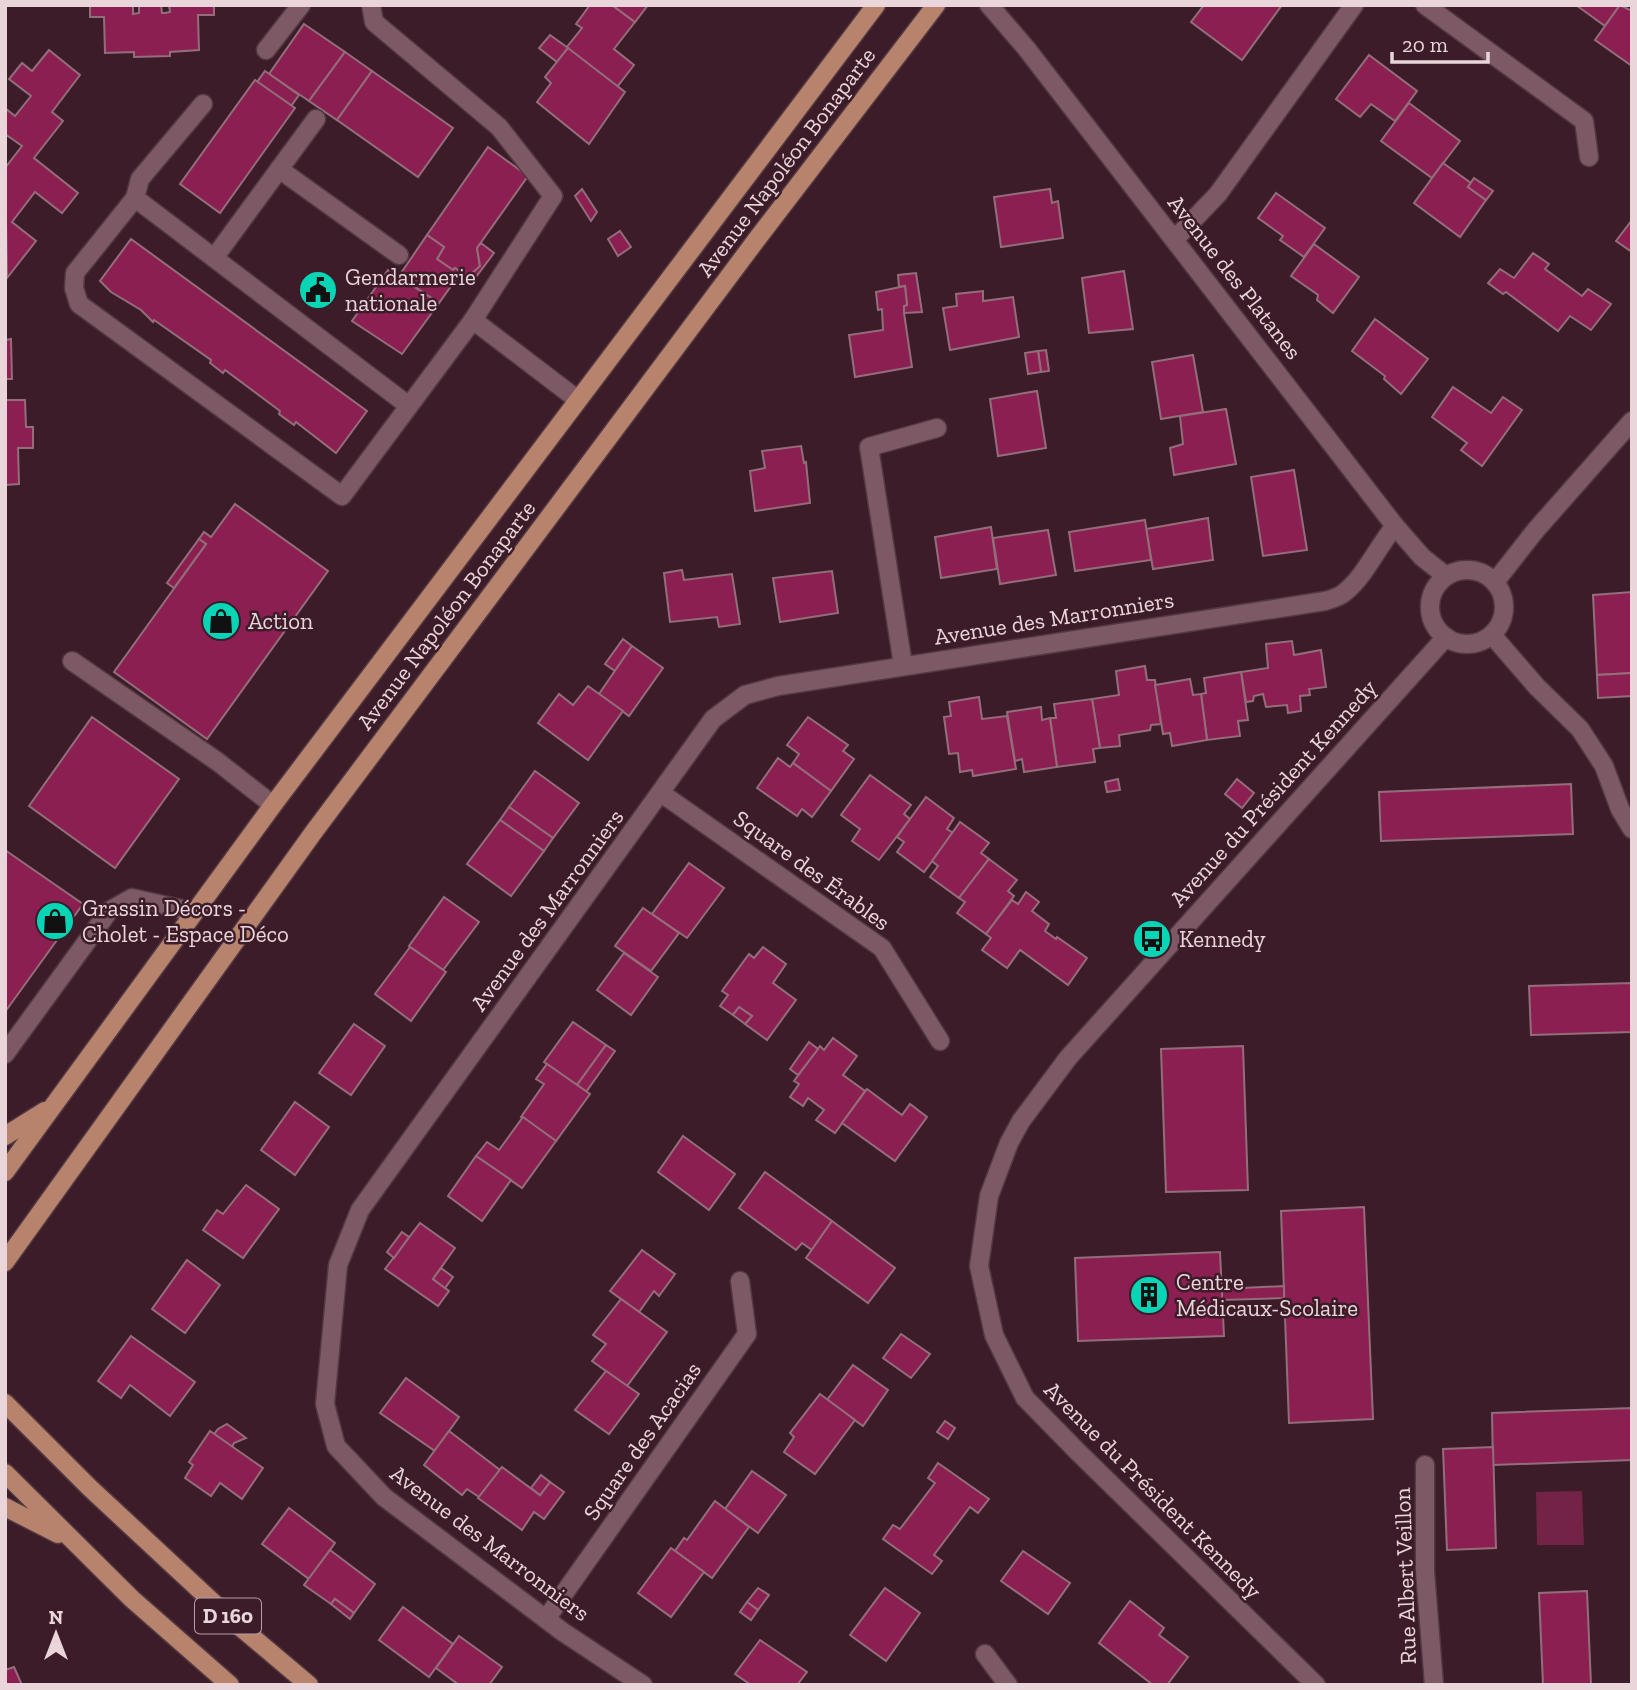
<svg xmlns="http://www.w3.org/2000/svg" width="1637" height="1690" viewBox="0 0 1637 1690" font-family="'Zilla Slab',serif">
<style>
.green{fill:#732346}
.building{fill:#8c1f52;stroke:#936e7a;stroke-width:2}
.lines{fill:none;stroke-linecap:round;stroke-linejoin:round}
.minor-casing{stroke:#513841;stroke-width:21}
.major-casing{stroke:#513841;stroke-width:21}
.minor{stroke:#7d5965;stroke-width:18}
.major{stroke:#b8836c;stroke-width:18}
.labels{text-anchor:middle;stroke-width:5;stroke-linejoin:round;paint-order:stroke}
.shield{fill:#3b1c28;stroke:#b69ea5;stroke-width:2}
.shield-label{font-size:21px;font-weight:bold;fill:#ead5db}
.street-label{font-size:23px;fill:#ead5db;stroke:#3b1c28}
.poi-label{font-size:23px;fill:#ead5db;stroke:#3b1c28;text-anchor:start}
</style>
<rect width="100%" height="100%" fill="#3b1c28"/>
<path class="green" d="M1582,1491L1584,1545H1537L1536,1492Z"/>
<g class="building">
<path d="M90,5H133V14L139,13V6L161,5L162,13H165L170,12L169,5H214V15H198L199,50L170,52V56L134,57V52L105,53L104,17H90Z"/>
<path d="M590,5H612L635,22L614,49L634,65L617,87L566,48L582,28L576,24Z"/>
<path d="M612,5H648L635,22Z"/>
<path d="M1204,5H1282L1242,60L1191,22Z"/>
<path d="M1576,5H1620L1605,26Z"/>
<path d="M1620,5L1632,11V66L1595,40Z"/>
<path d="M304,24L345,52L309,101L269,74Z"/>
<path d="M550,35L568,48L557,62L539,48Z"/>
<path d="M568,48L625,92L589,144L537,102L551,83L545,77Z"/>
<path d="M49,50L80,75L52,112L63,121L34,158L78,193L62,213L35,192L12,222L36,241L7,278L5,168L22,146L5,134V108L15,116L31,96L9,79L22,63L32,71Z"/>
<path d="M345,52L372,71L337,120L309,101Z"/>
<path d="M1369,55L1417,91L1395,121L1371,104L1360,117L1336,99Z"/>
<path d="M265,71L299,95L291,106L257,82Z"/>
<path d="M372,71L453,128L418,177L337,120Z"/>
<path d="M255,80L295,108L220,213L180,184Z"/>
<path d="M1409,103L1460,141L1432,178L1381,141Z"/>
<path d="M488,147L528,176L477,248L480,266L477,270L470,275L463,274L455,268L453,270L437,259L444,247L427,235Z"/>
<path d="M1443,163L1471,183L1468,187L1486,200L1460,237L1414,203Z"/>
<path d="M1474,178L1493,191L1486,200L1468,187Z"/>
<path d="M582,189L597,212L591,221L575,196Z"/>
<path d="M1050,189L1052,203L1058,201L1063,238L1001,247L994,197Z"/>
<path d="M1276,193L1325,228L1304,257L1280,240L1283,236L1258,218Z"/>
<path d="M1632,220V252L1616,241Z"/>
<path d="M620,231L631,247L618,256L608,239Z"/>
<path d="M427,235L444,247L437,259L453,270L455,268L461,272L439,303L399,276Z"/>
<path d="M131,239L367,411L336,453L296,422L294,425L279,414L280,411L225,370L223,373L210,363L211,360L154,320L153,322L141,310L111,292L100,281Z"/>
<path d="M481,243L494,253L473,281L463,274L470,275L480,266L477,248Z"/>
<path d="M1314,244L1359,277L1333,313L1317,300L1318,295L1291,276Z"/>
<path d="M1533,253L1549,264L1545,269L1582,296L1588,289L1611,304L1591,330L1570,316L1558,331L1506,292L1503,294L1488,283L1500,269L1514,278Z"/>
<path d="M388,270L439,303L402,354L352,321Z"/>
<path d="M1124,271L1133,329L1089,333L1082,278Z"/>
<path d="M916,273L922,312L904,313V306L907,305L905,286L899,287L898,275Z"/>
<path d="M905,286L907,305L904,306V313L912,367L855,377L849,335L883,330L882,309L878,310L876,292Z"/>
<path d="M983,291V301L1013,297L1019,337L950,350L943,308L957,306L956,294Z"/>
<path d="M1375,319L1428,359L1401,394L1384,379L1385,376L1352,351Z"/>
<path d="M11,339L12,379H5V340Z"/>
<path d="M1046,350L1049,371L1041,372L1038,351Z"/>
<path d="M1038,351L1041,372L1028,374L1025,353Z"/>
<path d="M1193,355L1203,412L1161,419L1152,362Z"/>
<path d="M1453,387L1491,413L1503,397L1522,410L1482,466L1461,450L1467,443L1432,417Z"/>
<path d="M1037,391L1046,448L998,456L990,399Z"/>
<path d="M5,400H25L26,427H33V448H18L19,484L5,485Z"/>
<path d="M1226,409L1236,464L1174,475L1170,448L1183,444L1180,416Z"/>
<path d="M801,446L804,463L806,462L810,503L755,511L750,471L765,468L762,451Z"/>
<path d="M1294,470L1307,550L1263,556L1251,477Z"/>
<path d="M235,504L328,571L207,739L114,672L206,544L199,539L204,532L211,537Z"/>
<path d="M1208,518L1213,560L1153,569L1146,529Z"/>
<path d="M1145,520L1151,560L1075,571L1069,532Z"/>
<path d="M991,527L997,569L941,578L935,537Z"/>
<path d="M1048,530L1056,575L1000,584L993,538Z"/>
<path d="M199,539L206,544L174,588L167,583Z"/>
<path d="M682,570L684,580L732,574L740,624L719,627L717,617L670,622L664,573Z"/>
<path d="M832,571L838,613L780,622L773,578Z"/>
<path d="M1632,592V673L1597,675L1593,595Z"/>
<path d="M623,639L632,646L615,671L605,664Z"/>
<path d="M1292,641L1294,655L1321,650L1326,687L1309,689L1310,695L1300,696L1301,711L1288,713L1287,705L1266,707L1263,694L1254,696L1253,701L1246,702L1241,672L1268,668L1266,644Z"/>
<path d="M632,646L663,668L629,716L599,694Z"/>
<path d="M1145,666L1147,680H1155L1161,724L1151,725L1150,730L1119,735L1120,746L1100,748L1092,699L1119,695L1116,671Z"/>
<path d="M1241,672L1248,720L1238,721L1240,736L1207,740L1201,694L1206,693L1204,678Z"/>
<path d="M1632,673V696L1598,698L1597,675Z"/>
<path d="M1190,679L1193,695L1201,694L1207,740L1172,746L1170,733L1163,734L1155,685Z"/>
<path d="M588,686L623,711L588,760L538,723L559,694L573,705Z"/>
<path d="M979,697L982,719L1007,716L1016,769L973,776L972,770L960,772L958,753L949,754L944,717L951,716L949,702Z"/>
<path d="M1092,699L1100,748L1093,749L1095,762L1057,767L1050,718H1056L1054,704Z"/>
<path d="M1041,707L1042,720L1050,718L1057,767L1024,772L1022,759L1015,761L1007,712Z"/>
<path d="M92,717L179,779L115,868L29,806Z"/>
<path d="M808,717L848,745L843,751L854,759L831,791L793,763L799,754L787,745Z"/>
<path d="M778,758L790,767L793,763L831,791L812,817L802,809L797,816L757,788Z"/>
<path d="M535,771L579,803L553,838L509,807Z"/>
<path d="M870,775L911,805L904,814L910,819L879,860L852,841L860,829L841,815Z"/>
<path d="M1118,779L1120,790L1107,792L1105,782Z"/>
<path d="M1237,779L1254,793L1242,808L1225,794Z"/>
<path d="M1571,784L1573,834L1381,841L1379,792Z"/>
<path d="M926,797L954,818L947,829L953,833L924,872L897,852L904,842L897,837Z"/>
<path d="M509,807L553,838L544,851L500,820Z"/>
<path d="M500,820L544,851L511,896L467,864Z"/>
<path d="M960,822L989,843L981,853L989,859L959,898L930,877L938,866L932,861Z"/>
<path d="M5,850L83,904L5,1012Z"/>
<path d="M989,859L1017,880L1008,891L1014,896L986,934L957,913L965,902L959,898Z"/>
<path d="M689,863L724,888L687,938L652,914Z"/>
<path d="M1026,892L1039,902L1032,911L1049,924L1045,931L1056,939L1057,937L1087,958L1068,985L1020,950L1007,968L982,950L991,938L986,934L1012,900L1018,904Z"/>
<path d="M444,897L479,922L443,970L409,946Z"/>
<path d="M643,908L679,933L651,971L615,946Z"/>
<path d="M410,947L446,972L411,1021L375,994Z"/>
<path d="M763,947L786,964L773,983L796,1000L767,1040L745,1024L752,1016L739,1007L733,1015L720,1006L728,995L722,991L749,954L754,958Z"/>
<path d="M624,953L658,977L631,1015L597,990Z"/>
<path d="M1632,983V1032L1531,1035L1529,986Z"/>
<path d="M739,1007L752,1016L745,1024L733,1015Z"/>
<path d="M573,1022L606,1045L577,1085L544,1062Z"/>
<path d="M354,1024L385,1046L351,1095L319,1073Z"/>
<path d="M833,1038L857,1056L843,1075L865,1091L835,1133L816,1120L824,1110L808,1098L803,1106L790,1097L799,1084L794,1081L820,1046L824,1050Z"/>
<path d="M809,1042L818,1049L798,1075L790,1069Z"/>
<path d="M606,1045L615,1051L586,1092L577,1085Z"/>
<path d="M1243,1046L1248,1190L1166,1192L1161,1049Z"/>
<path d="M547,1064L590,1094L556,1141L521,1117L544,1084L536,1079Z"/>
<path d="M867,1089L902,1115L910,1104L927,1117L895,1161L842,1123Z"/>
<path d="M295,1102L329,1127L295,1175L261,1150Z"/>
<path d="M523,1117L556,1141L522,1188L476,1156L487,1142L499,1150Z"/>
<path d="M683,1136L735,1174L709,1210L658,1172Z"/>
<path d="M476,1156L511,1180L482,1221L448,1196Z"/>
<path d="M765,1172L832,1221L812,1250L802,1243L796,1250L739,1208Z"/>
<path d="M246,1185L279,1209L243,1258L203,1230L217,1210L223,1214Z"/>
<path d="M1364,1207L1373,1419L1289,1423L1281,1211Z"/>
<path d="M832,1221L895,1268L868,1303L806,1258Z"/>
<path d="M420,1223L455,1248L433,1279L449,1291L438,1306L385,1269Z"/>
<path d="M402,1232L409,1237L394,1258L387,1252Z"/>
<path d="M642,1250L675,1274L659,1296L654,1291L639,1312L610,1291Z"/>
<path d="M1220,1252L1224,1336L1078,1341L1075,1258Z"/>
<path d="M187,1260L220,1285L185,1333L152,1309Z"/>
<path d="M441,1268L453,1277L445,1288L433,1279Z"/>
<path d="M1284,1286V1298L1222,1300V1289Z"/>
<path d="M621,1299L667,1332L627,1386L592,1361L606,1344L593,1335Z"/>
<path d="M901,1334L930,1354L911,1378L883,1358Z"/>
<path d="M131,1336L195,1382L170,1416L130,1385L121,1398L98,1381Z"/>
<path d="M853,1365L888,1390L863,1426L827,1400Z"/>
<path d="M606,1371L639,1394L609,1434L575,1410Z"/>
<path d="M406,1378L459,1417L435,1451L380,1413Z"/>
<path d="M820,1394L855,1420L815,1474L784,1452L794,1437L790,1433Z"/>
<path d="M1632,1408V1460L1493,1465L1492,1413Z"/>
<path d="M945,1421L955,1428L948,1439L937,1432Z"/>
<path d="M227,1424L246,1438L234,1443L232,1447L214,1434L218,1429Z"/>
<path d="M210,1431L263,1468L242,1499L220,1483L211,1496L185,1478L193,1465L189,1462Z"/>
<path d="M449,1431L500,1470L479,1497L467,1489L462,1495L424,1465Z"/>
<path d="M1493,1447L1496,1548L1447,1550L1443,1449Z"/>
<path d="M938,1463L989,1499L978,1513L970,1507L934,1555L942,1561L932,1574L883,1539L893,1525L900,1529L935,1483L928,1478Z"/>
<path d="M502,1467L540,1495L550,1482L564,1492L544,1519L534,1512L522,1530L478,1498Z"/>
<path d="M752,1471L786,1495L758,1533L725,1509Z"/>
<path d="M541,1475L550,1482L540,1495L531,1488Z"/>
<path d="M715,1501L749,1527L712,1578L675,1551L684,1538L687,1540Z"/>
<path d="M289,1508L335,1543L309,1579L262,1544Z"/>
<path d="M671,1548L704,1572L671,1617L638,1593Z"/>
<path d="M330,1550L375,1584L354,1613L335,1599L331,1604L304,1585Z"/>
<path d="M1023,1551L1070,1583L1048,1614L1001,1581Z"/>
<path d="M758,1588L769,1595L758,1610L747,1602Z"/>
<path d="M885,1588L920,1613L886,1661L850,1635Z"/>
<path d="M1587,1591L1591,1685H1543L1539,1593Z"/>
<path d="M335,1599L354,1613L350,1619L331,1604Z"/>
<path d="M1130,1601L1164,1628L1159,1635L1188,1657L1167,1685H1153L1099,1643Z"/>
<path d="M747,1602L758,1610L751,1620L740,1612Z"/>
<path d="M403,1607L453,1644L429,1677L379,1640Z"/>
<path d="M459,1636L502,1667L489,1685H459L436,1668Z"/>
<path d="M760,1640L807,1672L797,1685H751L735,1674Z"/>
<path d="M14,1667L22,1685H5V1670Z"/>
</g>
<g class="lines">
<defs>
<g id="minor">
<path d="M371,5L374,22L499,127L553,196L473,320"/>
<path d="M989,5L1026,48L1395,526L1422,557L1446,576"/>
<path d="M1425,5L1584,121L1589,157"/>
<path d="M266,50L301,5"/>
<path d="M279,169L399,255"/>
<path d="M135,198L140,179L203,104"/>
<path d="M1175,239L1218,194L1354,5"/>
<path d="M214,258L316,119"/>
<path d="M409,406L135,198L75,273L74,288L79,304L342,496L473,320L578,400"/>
<circle cx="1467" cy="607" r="37"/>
<path d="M1495,582L1535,531L1632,421"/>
<path d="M1492,635L1537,687L1580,729L1604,766L1620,809L1632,829"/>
<path d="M72,661L218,762L273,805"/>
<path d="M903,665L869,447L937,428"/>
<path d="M661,793L882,948L940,1041"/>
<path d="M5,1054L109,911L132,898L194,912"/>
<path d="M1425,1465V1571L1434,1685"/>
<path d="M546,1619L747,1334L740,1281"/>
<path d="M985,1654L1008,1685"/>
<path d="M643,1685L563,1632L384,1497L336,1446L325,1404L338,1265L360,1210L713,719L745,695L778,686L1325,601C1332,599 1340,597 1345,592C1365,576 1378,546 1395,526"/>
<path d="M1316,1685L1079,1453L1025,1398L994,1335L979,1266L989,1196L1009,1143L1021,1121L1068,1058L1446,637"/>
</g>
<g id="major">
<path d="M5,1136L45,1111"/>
<path d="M5,1172L273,805L876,5"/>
<path d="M5,1262L313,833L757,239L936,5"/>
<path d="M5,1403L90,1488L232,1620L309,1685"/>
<path d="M5,1473L132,1599L230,1685"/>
<path d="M5,1507L58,1534"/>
</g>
</defs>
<use href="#minor" class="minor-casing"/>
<use href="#major" class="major-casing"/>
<use href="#minor" class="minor"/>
<use href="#major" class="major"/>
</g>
<defs>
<symbol id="civic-disc" viewBox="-11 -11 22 22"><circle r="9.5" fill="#07d5b5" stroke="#3b1c28"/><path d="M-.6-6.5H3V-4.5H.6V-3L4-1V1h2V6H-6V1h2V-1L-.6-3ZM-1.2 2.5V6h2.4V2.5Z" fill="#111"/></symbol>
<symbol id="shop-disc" viewBox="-11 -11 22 22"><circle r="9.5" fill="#07d5b5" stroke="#3b1c28"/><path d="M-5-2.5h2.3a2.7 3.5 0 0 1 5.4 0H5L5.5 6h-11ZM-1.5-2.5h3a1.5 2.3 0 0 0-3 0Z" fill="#111"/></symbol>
<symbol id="bus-disc" viewBox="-11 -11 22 22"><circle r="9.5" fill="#07d5b5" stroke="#3b1c28"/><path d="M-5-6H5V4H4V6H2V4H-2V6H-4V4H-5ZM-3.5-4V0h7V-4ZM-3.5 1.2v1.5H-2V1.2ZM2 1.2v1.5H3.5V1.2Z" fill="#111"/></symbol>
<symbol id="building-disc" viewBox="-11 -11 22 22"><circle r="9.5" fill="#07d5b5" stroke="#3b1c28"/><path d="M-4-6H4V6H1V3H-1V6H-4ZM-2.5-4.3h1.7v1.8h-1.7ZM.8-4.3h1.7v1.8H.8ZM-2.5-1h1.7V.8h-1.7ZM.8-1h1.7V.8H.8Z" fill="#111"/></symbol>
</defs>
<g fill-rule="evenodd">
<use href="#civic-disc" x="296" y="268" width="44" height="44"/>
<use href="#shop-disc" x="199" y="599" width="44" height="44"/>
<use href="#shop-disc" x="33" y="899" width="44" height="44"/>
<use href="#bus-disc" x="1130" y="917" width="44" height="44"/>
<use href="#building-disc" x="1127" y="1273" width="44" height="44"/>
</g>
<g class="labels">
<rect class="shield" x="195" y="1598.5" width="66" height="35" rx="5"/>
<g class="shield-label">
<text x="228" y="1623">D 160</text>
</g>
<g class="street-label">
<text transform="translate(786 162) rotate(-53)" y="8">Avenue Napoléon Bonaparte</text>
<text transform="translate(1235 277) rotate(52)" y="8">Avenue des Platanes</text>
<text transform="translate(446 615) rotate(-53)" y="8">Avenue Napoléon Bonaparte</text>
<text transform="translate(1054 618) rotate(-9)" y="8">Avenue des Marronniers</text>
<text transform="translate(1273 793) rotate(-48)" y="8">Avenue du Président Kennedy</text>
<text transform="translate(812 870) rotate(36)" y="8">Square des Érables</text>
<text transform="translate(547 910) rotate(-54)" y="8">Avenue des Marronniers</text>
<text transform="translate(642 1441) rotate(-55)" y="8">Square des Acacias</text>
<text transform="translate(1153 1490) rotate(45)" y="8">Avenue du Président Kennedy</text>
<text transform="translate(490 1543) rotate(37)" y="8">Avenue des Marronniers</text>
<text transform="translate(1405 1576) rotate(-92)" y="8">Rue Albert Veillon</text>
</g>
<g class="poi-label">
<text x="345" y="285">Gendarmerie<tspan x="345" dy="26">nationale</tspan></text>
<text x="248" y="629">Action</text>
<text x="82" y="916">Grassin Décors -<tspan x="82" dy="26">Cholet - Espace Déco</tspan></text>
<text x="1179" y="947">Kennedy</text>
<text x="1176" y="1290">Centre<tspan x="1176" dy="26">Médicaux-Scolaire</tspan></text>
</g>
</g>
<rect width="1637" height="1690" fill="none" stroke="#ead5db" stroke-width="14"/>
<g transform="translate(56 1634)" stroke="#3b1c28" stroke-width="5" paint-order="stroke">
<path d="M0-5L12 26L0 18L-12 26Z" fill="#ead5db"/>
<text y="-10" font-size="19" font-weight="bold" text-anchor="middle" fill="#ead5db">N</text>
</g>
<path d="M1392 52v10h96v-10" fill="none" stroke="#ead5db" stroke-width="3.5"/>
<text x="1402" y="52" font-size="21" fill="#ead5db" stroke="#3b1c28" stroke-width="5" paint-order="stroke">20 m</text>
</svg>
